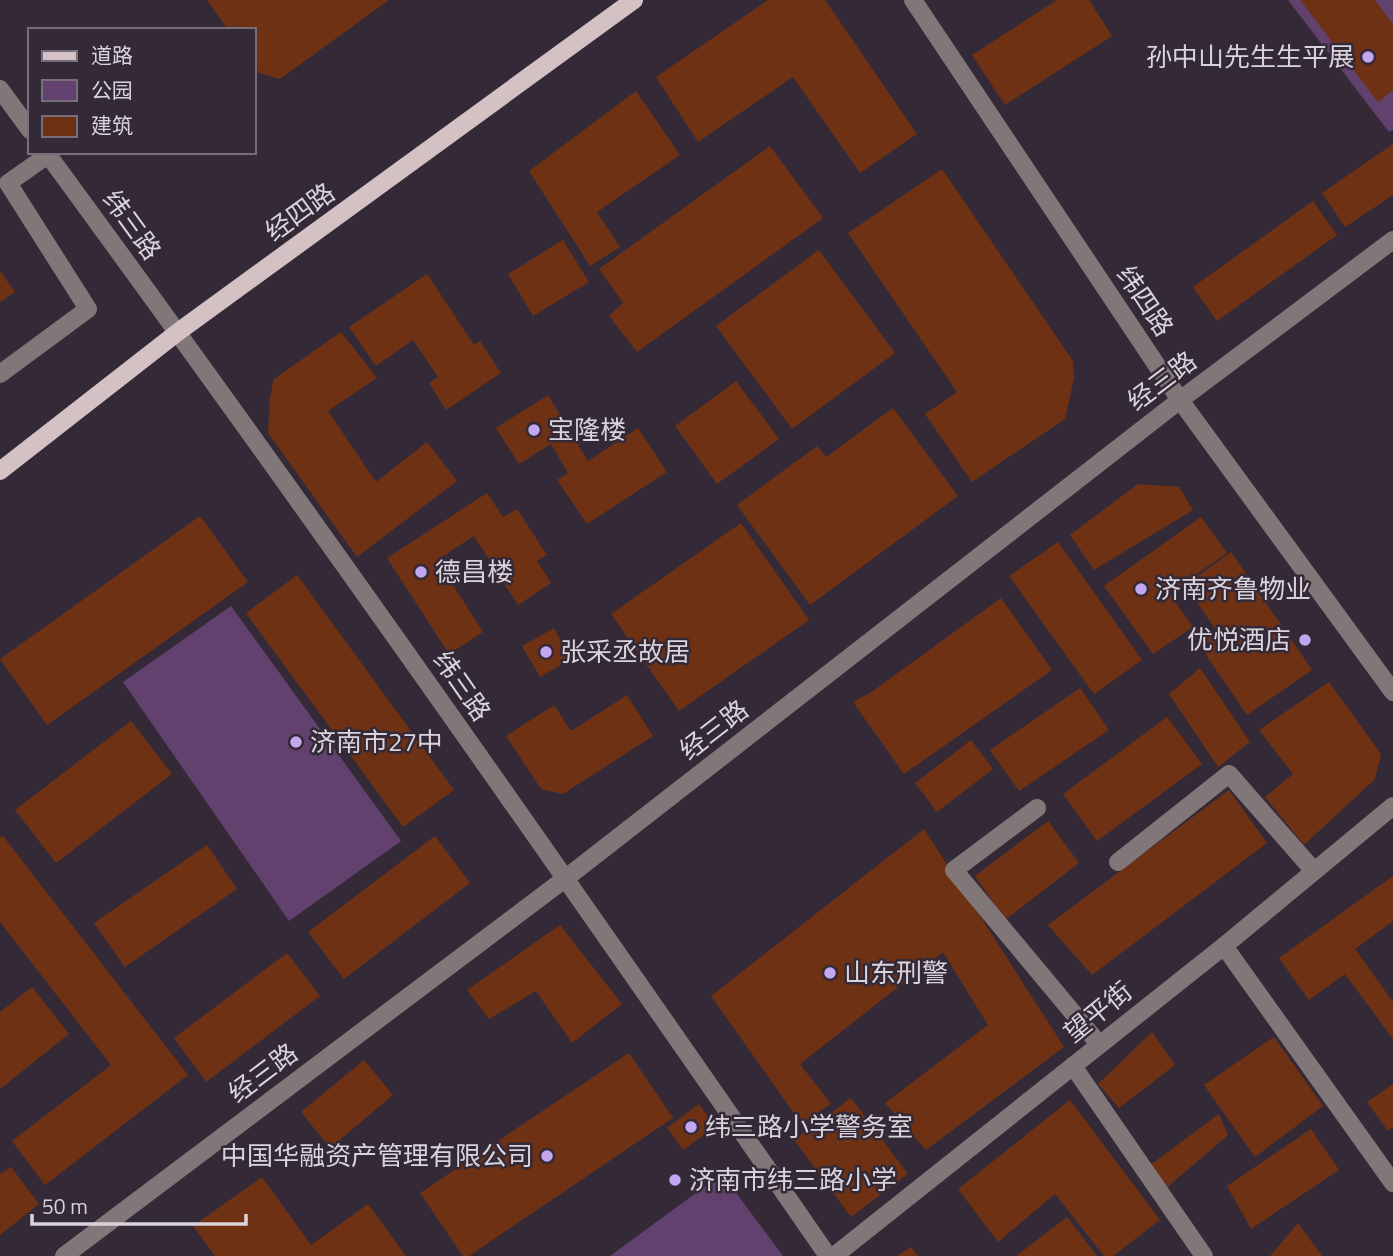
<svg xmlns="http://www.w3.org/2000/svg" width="1393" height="1256" viewBox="0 0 1393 1256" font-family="'Titillium Web','Noto Sans SC',sans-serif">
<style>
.green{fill:#63416e}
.building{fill:#6f3114}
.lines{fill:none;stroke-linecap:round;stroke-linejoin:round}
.minor{stroke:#817779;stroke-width:18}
.major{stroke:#d3c1c4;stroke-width:18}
.poi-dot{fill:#c4a7f1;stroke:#342a37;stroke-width:2.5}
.labels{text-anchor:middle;stroke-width:5;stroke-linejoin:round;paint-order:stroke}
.poi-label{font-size:26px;fill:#d9d3db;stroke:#342a37;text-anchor:start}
.street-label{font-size:26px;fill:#d9d3db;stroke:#342a37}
</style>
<rect width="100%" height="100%" fill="#342a37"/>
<g class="green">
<path d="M1288,0H1393V130L1389,132Z"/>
<path d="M231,606L401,841L289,921L123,682Z"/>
<path d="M722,1174L783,1256H610Z"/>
</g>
<g class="building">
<path d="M207,0H389L280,79L259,73L254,65V30H228Z"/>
<path d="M768,0H825L917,134L860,173L793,77L698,142L656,77Z"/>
<path d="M1057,0H1089L1112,36L1005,105L972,55Z"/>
<path d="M1300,0H1375L1393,24V90L1378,102Z"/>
<path d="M636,91L680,155L597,212L620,247L590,266L529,171Z"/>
<path d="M1393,144V195L1345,227L1322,193Z"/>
<path d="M770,146L823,218L637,352L609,316L623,303L599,269Z"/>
<path d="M942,169L1073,361L1074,378L1065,419L972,482L925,414L957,392L848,233Z"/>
<path d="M1313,201L1337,235L1217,321L1193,287Z"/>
<path d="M563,240L589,282L533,316L508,274Z"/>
<path d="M819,250L895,353L792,429L716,326Z"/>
<path d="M0,271L15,292L0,302Z"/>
<path d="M427,274L474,345L480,341L501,373L446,410L429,383L438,377L413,340L376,366L349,327Z"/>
<path d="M341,332L377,378L328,411L376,482L427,442L457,481L357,557L268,433L270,397L274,379Z"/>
<path d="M736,381L779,439L717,484L675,426Z"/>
<path d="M548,395L588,461L638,428L667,472L587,524L557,480L568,473L551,444L519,464L496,428Z"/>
<path d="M893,408L958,496L810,605L737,505L817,446L826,457Z"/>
<path d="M1138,484L1179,487L1193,510L1094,570L1070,535Z"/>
<path d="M487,493L503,517L517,509L547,555L537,561L551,583L518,605L474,536L437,560L483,632L449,654L387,558Z"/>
<path d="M200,516L248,582L47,725L0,659Z"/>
<path d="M1201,517L1227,553L1169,593L1193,627L1153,654L1104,586Z"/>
<path d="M741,523L809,620L679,711L611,614Z"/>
<path d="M1058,542L1142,660L1094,694L1009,576Z"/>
<path d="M1231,552L1312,670L1247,715L1197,642L1216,630L1185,585Z"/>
<path d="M297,575L454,790L403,827L246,613Z"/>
<path d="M1001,598L1052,670L904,774L853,702L870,693Z"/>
<path d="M554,628L571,659L540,677L522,646Z"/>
<path d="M1200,668L1250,742L1218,767L1169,694Z"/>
<path d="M1329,682L1381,754L1375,779L1304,845L1265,797L1293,774L1259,730Z"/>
<path d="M1080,688L1109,730L1019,791L990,750Z"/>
<path d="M627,695L653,736L563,794L541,789L506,736L554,705L571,731Z"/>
<path d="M1167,717L1202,764L1097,841L1063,794Z"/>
<path d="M131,721L172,774L56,863L15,810Z"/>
<path d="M971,740L993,769L937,812L915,783Z"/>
<path d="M1229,790L1267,843L1092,975L1048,925Z"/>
<path d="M1048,821L1079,863L1005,920L975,876Z"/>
<path d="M924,829L1064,1047L926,1150L885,1103L988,1025L943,952L800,1064L831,1104L801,1123L711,996Z"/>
<path d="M3,836L188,1075L45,1185L12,1141L111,1065L0,922V838Z"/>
<path d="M435,836L470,883L344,979L308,932Z"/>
<path d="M207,845L237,889L125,967L94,923Z"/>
<path d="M1393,876V921L1355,949L1393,1002V1039L1345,974L1309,1000L1279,958Z"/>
<path d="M560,925L622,1004L572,1043L536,991L489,1019L467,990Z"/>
<path d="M287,953L320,996L206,1082L174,1038Z"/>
<path d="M32,987L69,1034L0,1089V1012Z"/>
<path d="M1152,1032L1175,1065L1119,1108L1098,1084Z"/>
<path d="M1274,1037L1323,1106L1255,1157L1204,1085Z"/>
<path d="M629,1053L673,1118L469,1256H463L420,1193Z"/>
<path d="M364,1060L393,1095L330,1148L301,1112Z"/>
<path d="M1393,1084V1127L1388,1131L1367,1102Z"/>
<path d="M851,1098L908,1174L851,1217L794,1140Z"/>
<path d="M1070,1100L1160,1220L1113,1256H1104L1055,1194L998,1242L958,1189Z"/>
<path d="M699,1104L715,1127L683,1150L667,1128Z"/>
<path d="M1219,1114L1228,1135L1165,1189L1149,1166Z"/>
<path d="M1311,1129L1339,1170L1251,1229L1227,1186Z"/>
<path d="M11,1167L39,1204L0,1235V1174Z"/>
<path d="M262,1177L311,1245L368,1204L406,1256H215L193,1226Z"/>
<path d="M1067,1217L1097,1256H1016Z"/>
<path d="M1298,1223L1322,1256H1270Z"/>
<path d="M911,1247L918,1256H897Z"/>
</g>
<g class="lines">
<g class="minor">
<path d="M913,0L1180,400L1393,692"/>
<path d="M0,89L30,130"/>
<path d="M46,152C313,516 571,885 828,1256"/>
<path d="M0,374L88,309L8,183L48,155"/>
<path d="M1037,808L954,870L1099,1044"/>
<path d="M1118,862L1229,774L1314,871"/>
<path d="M1224,946L1393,1183"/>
<path d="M1073,1066L1204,1256"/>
<path d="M64,1256L566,878L1180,400L1393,240"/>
<path d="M834,1256L1224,946L1393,806"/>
</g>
<path class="major" d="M0,471L178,332L634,0"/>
</g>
<g class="poi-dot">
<circle cx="1368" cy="57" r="7"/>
<circle cx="534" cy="430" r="7"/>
<circle cx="421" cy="572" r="7"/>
<circle cx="1141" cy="589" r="7"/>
<circle cx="1305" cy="640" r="7"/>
<circle cx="546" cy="652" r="7"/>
<circle cx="296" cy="742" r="7"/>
<circle cx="830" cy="973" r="7"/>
<circle cx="691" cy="1127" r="7"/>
<circle cx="547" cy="1156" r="7"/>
<circle cx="675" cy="1180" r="7"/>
</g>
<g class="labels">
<g class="poi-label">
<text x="1354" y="66" text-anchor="end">孙中山先生生平展</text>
<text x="548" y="439">宝隆楼</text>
<text x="435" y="581">德昌楼</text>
<text x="1155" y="598">济南齐鲁物业</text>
<text x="1291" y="649" text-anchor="end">优悦酒店</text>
<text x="560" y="661">张采丞故居</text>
<text x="310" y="751">济南市27中</text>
<text x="844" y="982">山东刑警</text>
<text x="705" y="1136">纬三路小学警务室</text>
<text x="533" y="1165" text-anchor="end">中国华融资产管理有限公司</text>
<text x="689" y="1189">济南市纬三路小学</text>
</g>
<g class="street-label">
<text transform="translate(300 212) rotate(-36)" y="9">经四路</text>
<text transform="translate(132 225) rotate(54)" y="9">纬三路</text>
<text transform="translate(1145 301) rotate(56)" y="9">纬四路</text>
<text transform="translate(1162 381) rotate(-37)" y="9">经三路</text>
<text transform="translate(462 686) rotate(55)" y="9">纬三路</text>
<text transform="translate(714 730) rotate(-38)" y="9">经三路</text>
<text transform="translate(1098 1012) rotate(-39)" y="9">望平街</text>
<text transform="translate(263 1073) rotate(-37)" y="9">经三路</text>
</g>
</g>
<rect x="28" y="28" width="228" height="126" fill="#342a37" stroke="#766e79" stroke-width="2"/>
<rect x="42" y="51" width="35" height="10" fill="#d3c1c4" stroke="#766e79" stroke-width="2"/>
<text x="91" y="63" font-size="21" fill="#d9d3db">道路</text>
<rect x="42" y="80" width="35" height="21" fill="#63416e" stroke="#766e79" stroke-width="2"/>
<text x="91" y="98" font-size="21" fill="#d9d3db">公园</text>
<rect x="42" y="116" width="35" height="21" fill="#6f3114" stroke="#766e79" stroke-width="2"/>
<text x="91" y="133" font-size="21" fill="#d9d3db">建筑</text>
<path d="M32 1214v10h214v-10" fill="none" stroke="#d9d3db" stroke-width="3.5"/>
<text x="42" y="1214" font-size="21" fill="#d9d3db" stroke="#342a37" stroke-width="5" paint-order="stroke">50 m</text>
</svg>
